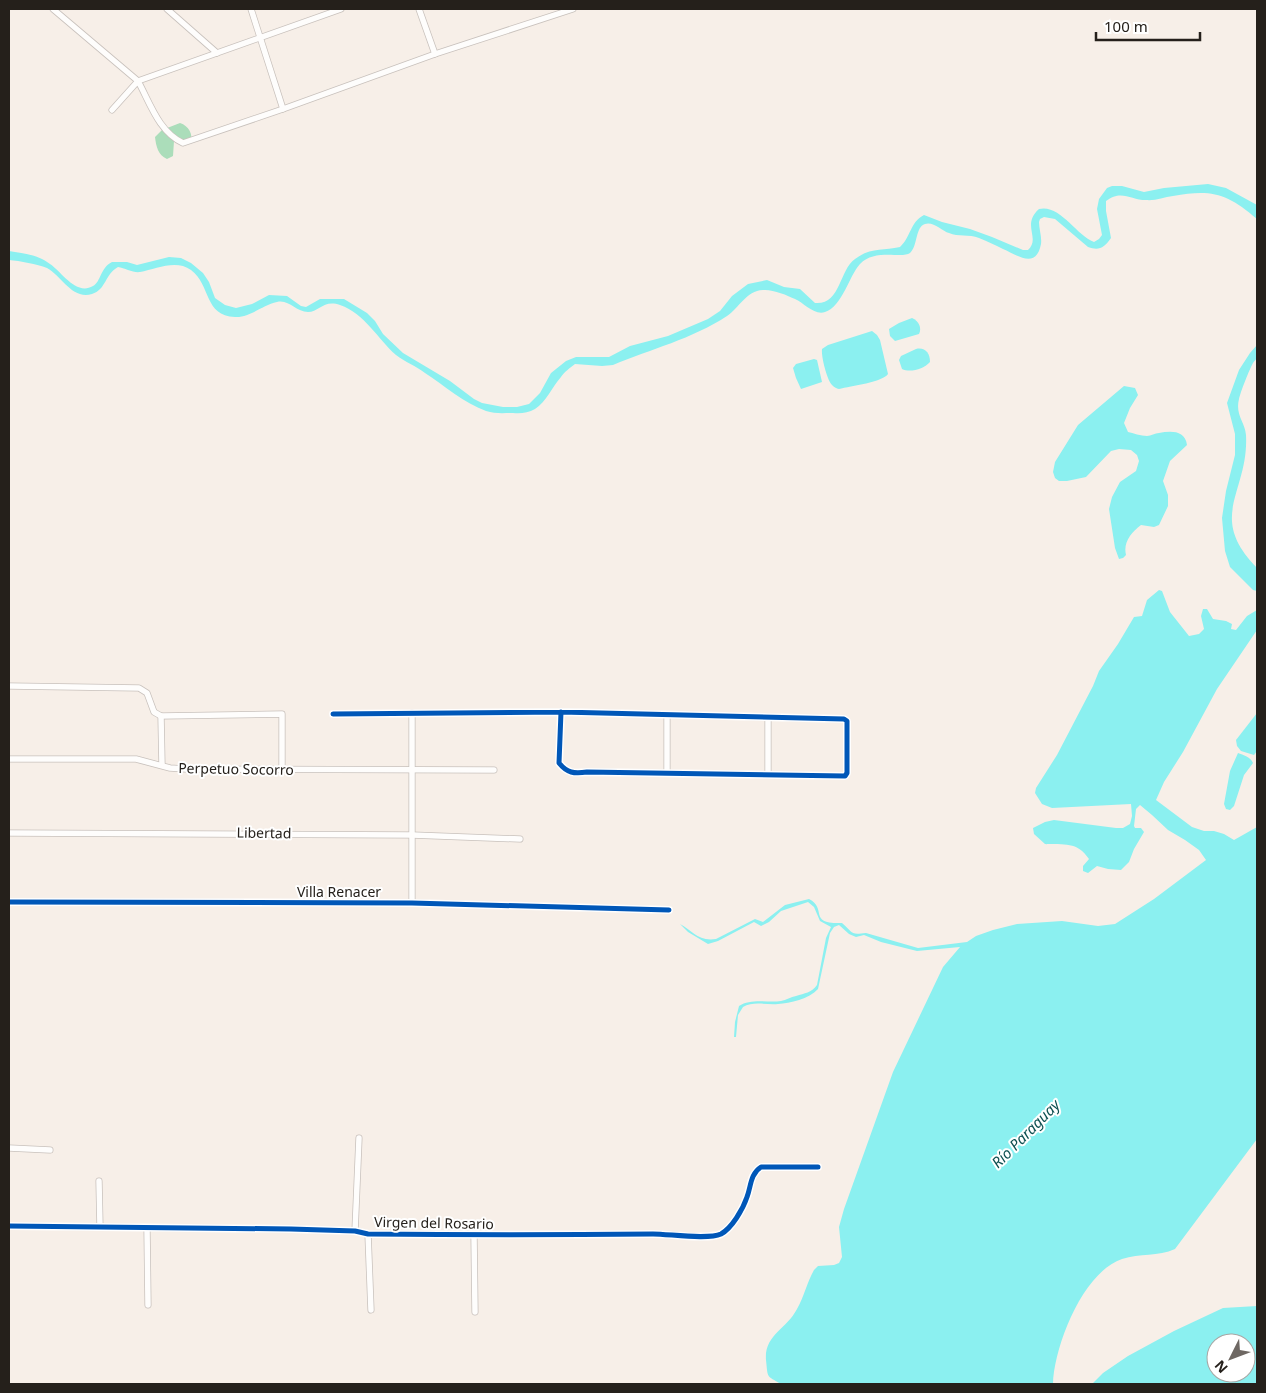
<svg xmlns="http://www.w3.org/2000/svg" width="1266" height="1393" viewBox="0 0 1266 1393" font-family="'Noto Sans',sans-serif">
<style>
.forest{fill:#abddba}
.water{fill:#8bf0f0;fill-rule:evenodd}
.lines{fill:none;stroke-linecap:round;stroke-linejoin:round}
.minor-casing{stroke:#c8c1bc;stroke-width:7}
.minor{stroke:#fefdfc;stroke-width:5.5}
.cycleway-casing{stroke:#fff;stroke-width:8}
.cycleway{stroke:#0057b8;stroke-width:5}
.labels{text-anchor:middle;stroke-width:4;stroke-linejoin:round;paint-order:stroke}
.street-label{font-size:14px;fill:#25201b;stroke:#fff}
.water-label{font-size:15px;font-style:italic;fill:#0d5051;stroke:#fff}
</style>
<rect width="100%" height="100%" fill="#f7efe8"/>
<path class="forest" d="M180,123C189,126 193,134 191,143L182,146L174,141L173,156L167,159C158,155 156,146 155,137L162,130Z"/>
<g class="water">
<path d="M1208,184L1226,188L1257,205V219C1227,193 1211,189 1173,196C1164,197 1155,201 1146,200C1131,200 1121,189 1106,201V211L1111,238C1104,248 1099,251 1088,247L1055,219L1044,217L1040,219L1039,222C1039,229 1042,237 1041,244C1036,270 1017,255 1003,249C995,245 987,241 979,238C969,234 958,237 949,233C942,231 933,221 925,224C915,227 918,246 910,253C902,259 875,248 860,264C849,276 842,307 825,312C815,316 804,303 795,299C787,295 772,289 763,290C746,291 739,308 727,316C692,339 651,349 613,365L602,366L575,364C570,368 564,372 561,377C552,387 546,402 535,409C528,413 520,414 513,413C504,413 495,414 486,411C464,403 445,386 425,373C416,366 405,362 396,355C378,339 365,314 340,305C324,299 319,312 308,312C296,312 289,299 277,302C262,305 250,318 235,317C204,316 211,285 191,270C176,259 156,269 140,272C133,273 125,268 118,267C105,274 106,290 92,294C72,300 62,276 47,268C37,264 20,261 9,260V251C22,253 39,255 50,264C62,272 76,296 93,286C101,282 100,268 112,262H127L137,265L169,257L181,258L191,263L203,273L209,282L215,298L225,305L236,308L252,304L269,295L287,296L301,306L306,307L320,299H344L367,313L375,321L383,334L403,353L450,381L474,399L482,403L503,407H517L529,404L540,393L551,373L566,361L576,357H609L630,346L668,336L708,319L720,311L732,296L748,284L767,280L784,287L800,289L815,303C841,305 839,270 855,259C871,247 883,251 900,247C911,237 910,222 924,215L942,222L970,229L992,237L1023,250H1028C1041,238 1021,225 1039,209C1060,204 1076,235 1094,242L1099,239L1102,235L1097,209L1099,199L1107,188L1112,186H1122L1144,192L1164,188Z"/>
<path d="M912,318C919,321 922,328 919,334L895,341L890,336L889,329L899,323Z"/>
<path d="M872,331L877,335L880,340L888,374C883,382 851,386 839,389C836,388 835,388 832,385C827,380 821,356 822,349L828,345Z"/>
<path d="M1257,345C1257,348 1258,354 1257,357C1257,359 1254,361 1253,363C1250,368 1240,393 1239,399C1235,415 1245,422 1246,435C1249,493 1206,516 1257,568V591L1253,590L1230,567L1225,551L1222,518L1226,491L1235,455V434L1227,403L1239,370L1250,353Z"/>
<path d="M916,349C925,347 930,353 930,362C924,369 910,373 902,369L899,360L901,356Z"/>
<path d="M814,359L817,360L822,382L801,389L796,378L793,368L796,364Z"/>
<path d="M1124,386L1135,388L1138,395L1130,408L1124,423L1128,432C1133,433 1141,436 1147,436C1151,436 1155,433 1159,433C1171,431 1185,430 1187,445L1170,461L1163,481L1168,495V506L1159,525L1154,527L1141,525C1131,533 1123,542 1126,555L1123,558L1119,559L1115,548L1109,509L1112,497L1120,482L1136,471L1139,461L1137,455L1131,450L1119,449L1111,451L1086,477L1067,481H1059L1055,478L1053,472L1055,462L1078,425Z"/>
<path d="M1159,590L1162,591L1170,612L1189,636L1199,634L1204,629L1201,616L1203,609H1207L1213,619L1226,621L1232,624L1231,629L1236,630L1247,616L1257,610V630L1217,689L1183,752L1164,782L1156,800L1192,827L1204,831H1214L1224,834L1234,840L1257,827V1139L1175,1249C1158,1257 1140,1253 1122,1259C1083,1272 1054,1346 1053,1384H781C766,1375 768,1379 766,1360C764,1335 786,1330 797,1309C804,1297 807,1282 814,1270L818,1266L834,1265L839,1263L842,1257L839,1227L844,1209L893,1072L943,967L960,947L917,951L881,942L864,935L856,937L849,934L839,925L834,927L830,933L818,989C809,999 790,1003 778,1004C766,1005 753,1001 743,1007L738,1015L736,1037H734L735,1022L739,1006C751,998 768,1003 781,1001C786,1000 791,997 796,996C805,993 811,993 817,985L826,938L831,927L820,921L814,907L808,902L781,911L769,922L761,926L754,922L718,941L708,944L688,932L680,924C692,930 698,942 716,939L755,919L763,922L785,905L809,899C828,909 807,924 842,923C854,933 849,935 866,933L918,948L967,942L976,936L993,930L1017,924L1062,921L1098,926L1115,924L1154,899L1206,860L1199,850L1185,840L1168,830L1152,815L1140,805L1136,809L1134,826L1135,828H1141L1144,832L1134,849L1129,862L1121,870L1108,869L1097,866L1088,873L1083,871V866L1089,859C1077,841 1064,845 1045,844L1034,834L1033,828L1045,822L1054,820L1116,828H1123L1130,824L1132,816L1131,804L1052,808L1042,804L1035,793L1036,788L1057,755L1093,686L1099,671L1118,644L1134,617L1142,616L1147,600Z"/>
<path d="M1257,713V751L1254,755L1241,751L1237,746L1236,740Z"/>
<path d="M1238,753C1243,755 1251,757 1253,763L1244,775L1234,806L1230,810L1226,809L1224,804L1230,771Z"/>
<path d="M1257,1306V1384H1092L1103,1373L1128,1356L1174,1331L1223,1308ZM1216,1343H1246V1373H1216Z"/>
</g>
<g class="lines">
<defs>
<g id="minor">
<path d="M53,9L138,81L341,9"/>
<path d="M167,9L217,53"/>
<path d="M251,9L283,109"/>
<path d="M419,9L435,54"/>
<path d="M112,110L138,81C150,103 159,132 183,143L283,109L435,54L573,9"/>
<path d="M9,686L139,688L147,693L154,712L161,716L282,714V770"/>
<path d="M333,714L561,712L844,719L847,721V773L845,776L587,772C574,774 567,773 559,763L561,712"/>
<path d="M161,716L162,765"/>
<path d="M9,759H136L170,768L185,769L494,770"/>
<path d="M667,773V715"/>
<path d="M768,775V717"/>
<path d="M9,833L412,835L520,839"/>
<path d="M9,902L412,903L669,910"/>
<path d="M412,903V713"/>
<path d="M9,1148L50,1150"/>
<path d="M99,1181L100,1227"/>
<path d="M9,1226L291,1229L355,1231L368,1234C463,1235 558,1235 653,1234C669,1234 708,1240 721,1234C732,1228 743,1209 747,1197C751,1187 750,1174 761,1167H818"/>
<path d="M147,1228L148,1305"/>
<path d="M355,1231L359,1138"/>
<path d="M368,1234L371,1310"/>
<path d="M474,1235L475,1312"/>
</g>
</defs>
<use href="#minor" class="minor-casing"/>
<use href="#minor" class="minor"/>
<defs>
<g id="cycleway">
<path d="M333,714L561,712L844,719L847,721V773L845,776L587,772C574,774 567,773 559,763L561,712"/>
<path d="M9,902L412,903L669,910"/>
<path d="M9,1226L291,1229L355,1231L368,1234C463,1235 558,1235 653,1234C669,1234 708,1240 721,1234C732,1228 743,1209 747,1197C751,1187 750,1174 761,1167H818"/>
</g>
</defs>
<use href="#cycleway" class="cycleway-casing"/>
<use href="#cycleway" class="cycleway"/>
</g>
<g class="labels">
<g class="street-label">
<text transform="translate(236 769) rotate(1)" y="5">Perpetuo Socorro</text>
<text transform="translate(264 833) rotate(1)" y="5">Libertad</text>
<text x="339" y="897">Villa Renacer</text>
<text transform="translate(434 1223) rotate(1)" y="5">Virgen del Rosario</text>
</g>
<g class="water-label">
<text transform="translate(1026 1134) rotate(-45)" y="5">Río Paraguay</text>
</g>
</g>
<rect width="1266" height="1393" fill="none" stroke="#25201b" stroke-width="20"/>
<g transform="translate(1231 1358) rotate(228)"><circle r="24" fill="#ffffff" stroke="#a8a6a4"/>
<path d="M0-4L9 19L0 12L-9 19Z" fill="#6e6863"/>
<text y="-8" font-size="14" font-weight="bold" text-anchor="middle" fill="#25201b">N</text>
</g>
<path d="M1096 32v8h104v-8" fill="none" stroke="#25201b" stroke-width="2.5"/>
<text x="1104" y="32" font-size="15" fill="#25201b" stroke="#ffffff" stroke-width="4" paint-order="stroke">100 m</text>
</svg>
